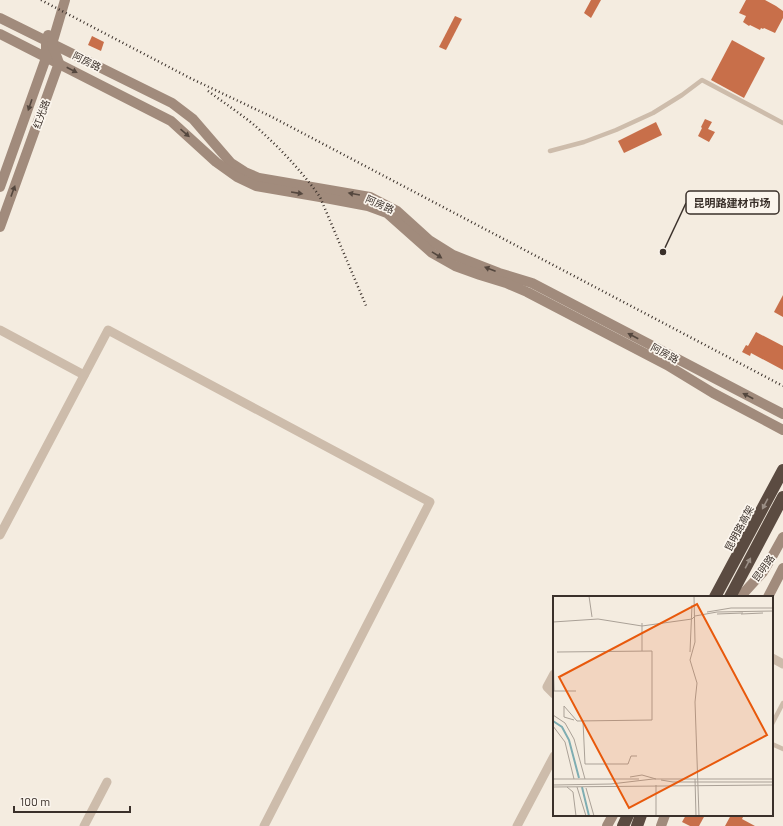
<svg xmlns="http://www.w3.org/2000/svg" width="783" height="826" viewBox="0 0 783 826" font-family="Barlow,'Noto Sans SC',sans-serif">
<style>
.building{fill:#c86f4a}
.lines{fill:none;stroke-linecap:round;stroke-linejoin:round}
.lane{stroke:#cdbcab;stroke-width:4.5}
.street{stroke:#cdbcab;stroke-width:9}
.secondary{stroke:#a18b7c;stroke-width:10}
.highway{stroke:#5b4b41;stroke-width:12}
.rail{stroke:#3a302a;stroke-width:2.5;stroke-dasharray:1 3;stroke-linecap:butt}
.oneway{fill:#54473e}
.oneway2{fill:#9b8f86}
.labels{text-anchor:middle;stroke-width:3.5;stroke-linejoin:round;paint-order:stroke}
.street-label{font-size:10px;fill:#3a302a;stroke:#fbf5ed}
.inset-river{fill:none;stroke:#7eadb2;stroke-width:2}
.inset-road{fill:none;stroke:#aaa197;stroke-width:1}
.view{fill:#e8590c;fill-opacity:0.15;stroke:#e8590c;stroke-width:2}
.inset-edge{fill:none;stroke:#3a302a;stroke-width:2}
.leader{fill:none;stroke:#3a302a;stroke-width:1.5}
.callout-dot{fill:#3a302a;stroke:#fbf5ed;stroke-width:1.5}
.callout{fill:#fbf5ed;stroke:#3a302a;stroke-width:1.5}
.callout-label{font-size:11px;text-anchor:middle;font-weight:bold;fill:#3a302a}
</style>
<rect width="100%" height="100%" fill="#f4ece0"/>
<g class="building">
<path d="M591,0H601L591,18L584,13Z"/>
<path d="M746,0H765L776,6L783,11V18L775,33L764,28L763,29L761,28L760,30L750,25L749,26L743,22L746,16L739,13Z"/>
<path d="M455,16L462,19L446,50L439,47Z"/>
<path d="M92,36L104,42L101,51L88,45Z"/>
<path d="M732,40L765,58L744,98L711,80Z"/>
<path d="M705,119L712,122L708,129L715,132L709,142L698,136L702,128L701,127Z"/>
<path d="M656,122L662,135L624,153L618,141Z"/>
<path d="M783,295V317L774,312Z"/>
<path d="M756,332L783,346V370L751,353L750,356L742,352L746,345L748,346Z"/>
<path d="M686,815H705L699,826H690L682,822Z"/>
<path d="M731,815H739L743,817L742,819L755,826H725Z"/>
</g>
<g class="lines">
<g class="lane">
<path d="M550,151L584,142L616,130L653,113L682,95L702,80L783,123"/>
<path d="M772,724L783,703"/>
<path d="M772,744L783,749"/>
</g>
<g class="street">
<path d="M0,330L84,375"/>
<path d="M0,535L108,330L430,502L264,826"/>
<path d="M772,658L783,664"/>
<path d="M554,674L547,687L554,694"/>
<path d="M84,826L107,782"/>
<path d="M517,826L554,756"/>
</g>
<g class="secondary">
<path d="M0,18L172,103L193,119L231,163L245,172L259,178L370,197L397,211L429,240L453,255L499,273L532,283L783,414"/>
<path d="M0,34L171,121L216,162L237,177L256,186L320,197L368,206L387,213L432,253L455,266L480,275L506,283L527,292L667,365L713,393L783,430"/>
<path d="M0,187L46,58V40L48,35"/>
<path d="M0,227L59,63L52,44L65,0"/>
<path d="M740,597L763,572L773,555L783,537"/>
<path d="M768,597L783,568"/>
<path d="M607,826L613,815"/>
<path d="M661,826L665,815"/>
</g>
<g class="highway">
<path d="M715,597L783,470"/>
<path d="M730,597L783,497"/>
<path d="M623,826L628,815"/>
<path d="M637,826L641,815"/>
</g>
<g class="rail">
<path d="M41,0L190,78L272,117L783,386"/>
<path d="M208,91C223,102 238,112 253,124C277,145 301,170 320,197L367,308"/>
</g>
</g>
<defs><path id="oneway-solid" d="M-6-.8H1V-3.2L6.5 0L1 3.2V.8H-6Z"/></defs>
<g class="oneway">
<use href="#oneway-solid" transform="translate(72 70) rotate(27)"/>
<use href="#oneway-solid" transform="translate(30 105) rotate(109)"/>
<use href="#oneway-solid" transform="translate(185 133) rotate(41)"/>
<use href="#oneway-solid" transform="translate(13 191) rotate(-70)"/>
<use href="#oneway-solid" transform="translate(297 193) rotate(9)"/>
<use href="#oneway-solid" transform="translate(354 194) rotate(-170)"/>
<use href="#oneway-solid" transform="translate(437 255) rotate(32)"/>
<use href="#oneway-solid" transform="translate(490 269) rotate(-159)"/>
<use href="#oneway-solid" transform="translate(633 336) rotate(-152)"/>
<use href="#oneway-solid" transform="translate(748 396) rotate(-152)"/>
</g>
<g class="oneway2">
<use href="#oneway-solid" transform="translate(765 504) rotate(118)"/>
<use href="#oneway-solid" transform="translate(748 563) rotate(-62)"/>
</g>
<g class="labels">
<g class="street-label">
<text transform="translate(87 61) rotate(26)" y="4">阿房路</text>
<text transform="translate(41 114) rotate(-70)" y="4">红光路</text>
<text transform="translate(380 204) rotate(24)" y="4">阿房路</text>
<text transform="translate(665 353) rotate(28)" y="4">阿房路</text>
<text transform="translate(739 528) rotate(-62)" y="4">昆明路高架</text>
<text transform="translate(763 568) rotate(-54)" y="4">昆明路</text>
</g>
</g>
<g transform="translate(553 596)">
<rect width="220" height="220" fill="#f4ece0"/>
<path class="inset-river" d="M0,125L9,131L16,144L26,182M29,191L36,220"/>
<path class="inset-road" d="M36,0L39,21M141,0L142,46L137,64L144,87L142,106L146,220M154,16L178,12H220M164,18L190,17M188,18L210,17M0,26L45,23L89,30L139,23L142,20L164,16L220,15M0,51L1,95M89,55V27M4,56L99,55V124L24,125L11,110V121L21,124M137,56L139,9M0,95H23M0,119L12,127L21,143L32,183M30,125L32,168H75L78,160H84M0,130L12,146L21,183M77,181L89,179L103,183M0,183H86M142,183L143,220M108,184L120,186H220M0,189L58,188L100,183H220M103,189V220M0,191L220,189M14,191L20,196L23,220M24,191L33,220M33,192L41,220"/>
<path class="view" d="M144,8L214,139L76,212L6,81Z"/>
<rect width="220" height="220" class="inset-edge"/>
</g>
<path class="leader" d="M663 252L686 203"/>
<circle class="callout-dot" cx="663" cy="252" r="4"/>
<rect class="callout" x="686" y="191" width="93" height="23" rx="4"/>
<g class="callout-label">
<text x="732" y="207">昆明路建材市场</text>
</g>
<path d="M14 806v6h116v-6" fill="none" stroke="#3a302a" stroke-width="2"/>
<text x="20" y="806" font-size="12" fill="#3a302a" stroke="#fbf5ed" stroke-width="3" paint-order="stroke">100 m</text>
</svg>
